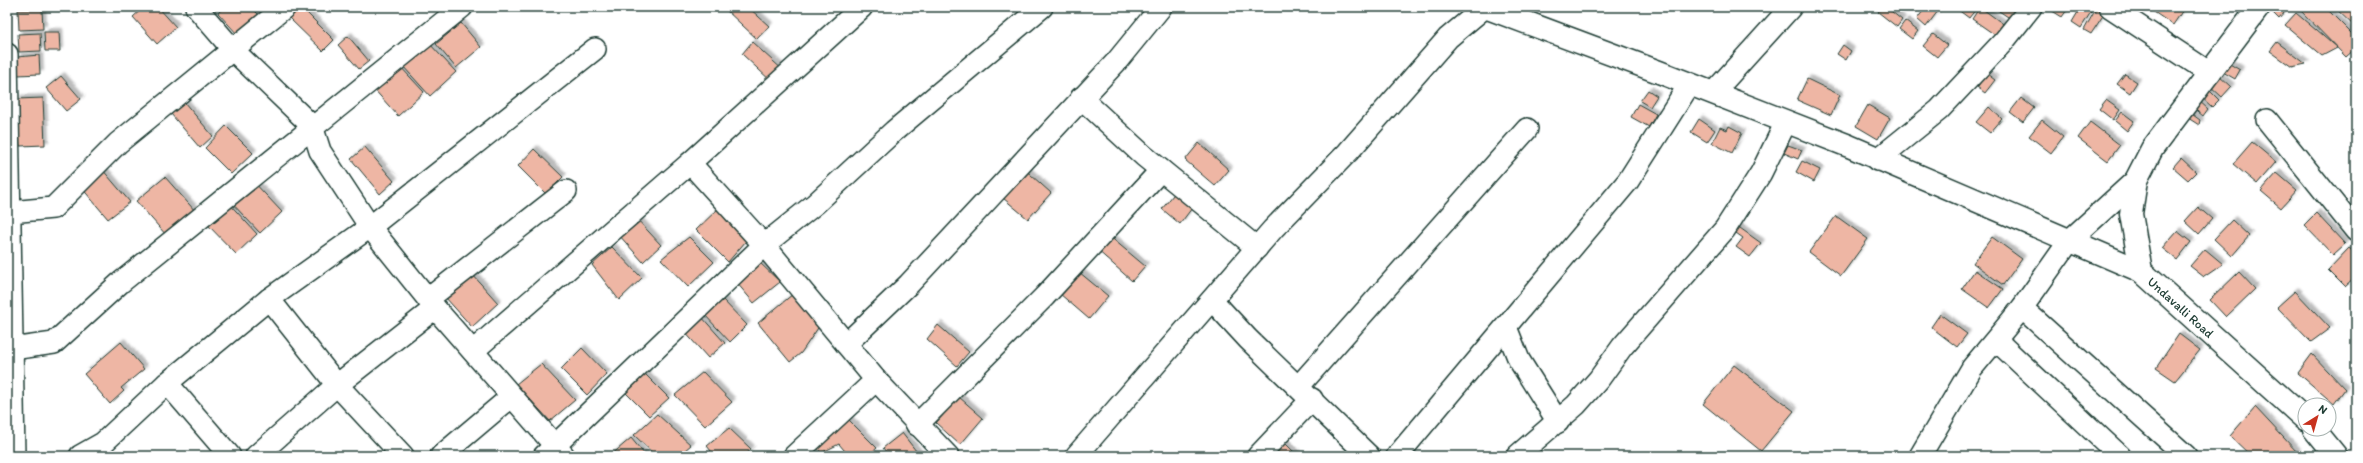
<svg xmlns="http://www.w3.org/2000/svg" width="2363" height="463" viewBox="0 0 2363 463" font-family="Itim,sans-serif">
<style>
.building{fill:#eeb6a4;stroke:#1f3d34;filter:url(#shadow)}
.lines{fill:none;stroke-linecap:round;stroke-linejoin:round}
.street-casing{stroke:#1f3d34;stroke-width:24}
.secondary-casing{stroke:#1f3d34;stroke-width:25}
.street{stroke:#fff;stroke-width:21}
.secondary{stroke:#fff;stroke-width:22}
.labels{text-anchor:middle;stroke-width:3;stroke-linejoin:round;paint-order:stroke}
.street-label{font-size:13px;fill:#1f3d34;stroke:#fff}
</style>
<defs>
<filter id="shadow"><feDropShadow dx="3.5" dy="-3.5" stdDeviation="1" flood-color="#0004"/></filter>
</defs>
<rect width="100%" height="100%" fill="#fff"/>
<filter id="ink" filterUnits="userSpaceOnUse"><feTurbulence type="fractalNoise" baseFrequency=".025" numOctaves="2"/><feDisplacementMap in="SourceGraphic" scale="8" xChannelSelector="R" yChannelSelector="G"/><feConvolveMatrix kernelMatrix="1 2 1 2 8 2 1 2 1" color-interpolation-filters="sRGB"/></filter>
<g filter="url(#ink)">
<g class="building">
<path d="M144,7H158L176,27L157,44L133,17Z"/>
<path d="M224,7H251L259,15L238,35L218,13Z"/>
<path d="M301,7L334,40L323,51L289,18Z"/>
<path d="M728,7H748L769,26L757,39L726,10Z"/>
<path d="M1882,7H1886L1902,20L1897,27L1878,12Z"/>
<path d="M1926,7H1933L1938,11L1926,27L1917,19Z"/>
<path d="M1958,7H1973L1976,9L1969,18L1957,9Z"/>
<path d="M1980,7L2006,26L1998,37L1972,19Z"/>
<path d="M1998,7H2010L2016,11L2011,19L1996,9Z"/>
<path d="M2046,7H2069L2062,17Z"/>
<path d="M2081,7H2094L2081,28L2072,22Z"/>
<path d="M2097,7L2106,11L2091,34L2084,30Z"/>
<path d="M2152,7H2185L2173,25L2151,10Z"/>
<path d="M2273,7H2289L2279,19L2270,10Z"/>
<path d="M2299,7H2325L2356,38V48L2346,57L2298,8Z"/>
<path d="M2334,7H2356V28Z"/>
<path d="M18,10H42L43,29L19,30Z"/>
<path d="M2296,13L2337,48L2322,56L2285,25Z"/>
<path d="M1905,21L1918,31L1912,39L1899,29Z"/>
<path d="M461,23L481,47L456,68L436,44Z"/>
<path d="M44,32H59L60,51H45Z"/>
<path d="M40,33L41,51L19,52L18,34Z"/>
<path d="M1933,34L1947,45L1937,57L1923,46Z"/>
<path d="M348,36L369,61L359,69L338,45Z"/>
<path d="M428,42L456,72L430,96L402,65Z"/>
<path d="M752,42L784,71L773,83L742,54Z"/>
<path d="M2277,42L2306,64L2292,67L2270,51Z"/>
<path d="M1843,45L1851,51L1846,60L1837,54Z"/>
<path d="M39,55L40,74L18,75L17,57Z"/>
<path d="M2228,63L2240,70L2235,79L2223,72Z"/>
<path d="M398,64L424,92L398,116L372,87Z"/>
<path d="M1987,74L1995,80L1985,93L1977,87Z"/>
<path d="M2125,74L2137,82L2130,93L2117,84Z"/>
<path d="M2218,75L2231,87L2222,97L2209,85Z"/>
<path d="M61,76L81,99L66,111L46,88Z"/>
<path d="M1807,79L1840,95L1831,115L1797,100Z"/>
<path d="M2207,88L2219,100L2212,107L2199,95Z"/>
<path d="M1648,90L1657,96L1650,107L1640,101Z"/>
<path d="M43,98L45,145L20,146L17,99Z"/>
<path d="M2021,98L2034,108L2023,122L2010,112Z"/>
<path d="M2106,100L2120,110L2113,120L2099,109Z"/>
<path d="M2198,100L2208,109L2203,116L2192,107Z"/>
<path d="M184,102L213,136L200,148L171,114Z"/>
<path d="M1638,104L1656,114L1649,127L1631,117Z"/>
<path d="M1868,105L1890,118L1878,139L1856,126Z"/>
<path d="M1989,107L2002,119L1990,133L1976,122Z"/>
<path d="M2122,112L2134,121L2127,131L2115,121Z"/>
<path d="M2189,112L2200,120L2199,125L2188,118Z"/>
<path d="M1699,119L1715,130L1707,142L1691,132Z"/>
<path d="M2042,120L2063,137L2051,153L2029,136Z"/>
<path d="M2090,122L2120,145L2108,161L2078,138Z"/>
<path d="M226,126L253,153L231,174L205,148Z"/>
<path d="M1729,126L1742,133L1732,153L1712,143L1720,127L1727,130Z"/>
<path d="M2252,142L2276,162L2257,184L2233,164Z"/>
<path d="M1199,143L1229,170L1215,186L1185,160Z"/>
<path d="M1788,145L1802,150L1798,159L1784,153Z"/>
<path d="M365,147L394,181L380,194L351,159Z"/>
<path d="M534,149L563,177L546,194L518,166Z"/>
<path d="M2181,158L2196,172L2188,180L2173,167Z"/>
<path d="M1802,161L1820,170L1814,182L1796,172Z"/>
<path d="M1021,166L1051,193L1028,219L997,193Z"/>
<path d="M102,169L130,202L108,219L81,187Z"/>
<path d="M2277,173L2297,190L2281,208L2261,191Z"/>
<path d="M165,177L196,212L167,236L136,201Z"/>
<path d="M251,179L282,212L260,233L229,200Z"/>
<path d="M1177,190L1195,204L1180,224L1162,209Z"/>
<path d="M226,200L257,234L236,254L204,221Z"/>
<path d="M721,206L746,241L728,262L696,230Z"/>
<path d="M2198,207L2212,219L2199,234L2185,221Z"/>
<path d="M2316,213L2345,244L2333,255L2304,225Z"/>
<path d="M1836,216L1868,239L1841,276L1809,252Z"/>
<path d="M636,218L661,245L643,262L618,234Z"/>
<path d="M2232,220L2249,236L2232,256L2214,239Z"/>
<path d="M1733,223L1761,243L1750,257L1736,247L1743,238L1729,228Z"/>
<path d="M2177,231L2191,242L2177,260L2162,248Z"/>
<path d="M1108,235L1145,266L1132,281L1096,249Z"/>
<path d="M689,237L714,262L688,287L661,259Z"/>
<path d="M1992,237L2022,259L2003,285L1973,263Z"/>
<path d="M612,247L642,278L619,300L592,265Z"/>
<path d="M2349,248L2356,254V277L2345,287L2328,270Z"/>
<path d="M2205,249L2223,264L2204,277L2190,266Z"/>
<path d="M758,261L780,282L754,303L736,282Z"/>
<path d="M1975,270L2003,289L1989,308L1962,289Z"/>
<path d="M1079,272L1108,296L1089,319L1060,294Z"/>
<path d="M2239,272L2255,289L2226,317L2210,300Z"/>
<path d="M472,274L498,303L472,327L445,297Z"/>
<path d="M2295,291L2330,328L2311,342L2277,307Z"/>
<path d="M793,294L820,325L801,353L790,362L758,323Z"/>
<path d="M721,298L747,325L730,342L704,314Z"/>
<path d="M1940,314L1967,334L1957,347L1931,327Z"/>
<path d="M700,315L725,343L708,358L683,330Z"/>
<path d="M938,325L969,352L957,366L927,339Z"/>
<path d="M2179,334L2200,350L2175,381L2156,368Z"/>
<path d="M121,342L144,369L121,388L124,391L110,404L84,374Z"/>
<path d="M582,348L607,374L587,395L561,369Z"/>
<path d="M2312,354L2345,389L2334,404L2298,373Z"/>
<path d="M541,364L575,400L550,421L516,384Z"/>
<path d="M1734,365L1794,411L1761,451L1703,404Z"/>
<path d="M641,370L669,398L649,416L621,388Z"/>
<path d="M703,372L732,402L705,426L675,395Z"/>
<path d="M959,397L983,418L960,445L936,423Z"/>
<path d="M2255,407L2297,452L2294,456H2251L2230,436Z"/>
<path d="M657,414L691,445L678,456H656L634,435Z"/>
<path d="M846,417L877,448L868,456H849L839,444L821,453L814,443Z"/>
<path d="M729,428L751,449L745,456H715L707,446Z"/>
<path d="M902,433L920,456H889L883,448Z"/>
<path d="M631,438L646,456H610Z"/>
<path d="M1283,441L1298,456H1268Z"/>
</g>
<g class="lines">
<defs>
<g id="street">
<path d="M196,7L234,51L312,126L320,151L370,227L435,308L564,456"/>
<path d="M2110,7L2210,73"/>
<path d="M7,54L14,456"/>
<path d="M1713,93L1791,7"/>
<path d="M1081,98L1144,156L1257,248"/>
<path d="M2267,120L2356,231"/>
<path d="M1877,160L1939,110L2004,41L2031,7"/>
<path d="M10,212L53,208L118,143L285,7"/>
<path d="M269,299L337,385L403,456"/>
<path d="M428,299L566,191"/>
<path d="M1212,300L1248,339L1369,456"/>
<path d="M2022,308L2186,456"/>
<path d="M1506,327L1519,360L1558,422"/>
<path d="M1997,341L2120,456"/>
<path d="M846,344L909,284L1117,61L1161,7"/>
<path d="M12,349L54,343L120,283L462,7"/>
<path d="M473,351L690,163L862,7"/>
<path d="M876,380L948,456"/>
<path d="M167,383L230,456"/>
<path d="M1299,386L1527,129"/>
<path d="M917,425L1045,296L1161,170"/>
<path d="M80,456L103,443L167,383L269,299L370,227L595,49"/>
<path d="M256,456L337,385L435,308"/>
<path d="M441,456L511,397"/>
<path d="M544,456L764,245L690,163"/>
<path d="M794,456L876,380L764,245L815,204L894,131L1042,7"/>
<path d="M1076,456L1273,229L1348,152L1448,38L1485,7"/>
<path d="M1258,456L1312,399"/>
<path d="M1397,456L1628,181L1689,85"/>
<path d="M1517,456L1576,405L1599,379L1622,347L1725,229L1761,173L1786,122"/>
<path d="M1920,456L1972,368L2022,308L2070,240L2136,180"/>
</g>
<g id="secondary">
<path d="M1485,7L1659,72L1849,146L2141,271"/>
<path d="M2259,7L2152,149L2136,180L2131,214L2141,271L2305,419"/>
<path d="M2314,429L2336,456"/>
</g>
</defs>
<use href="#street" class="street-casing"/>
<use href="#secondary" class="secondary-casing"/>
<use href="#street" class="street"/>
<use href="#secondary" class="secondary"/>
</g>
</g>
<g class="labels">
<g class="street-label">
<text transform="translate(2181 307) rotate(42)" y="5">Undavalli Road</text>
</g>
</g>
<rect width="2363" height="463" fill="none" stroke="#fff" stroke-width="24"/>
<rect x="12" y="12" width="2339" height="439" fill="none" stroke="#1f3d34" stroke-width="1.5" filter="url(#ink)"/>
<g transform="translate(2317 417) rotate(37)"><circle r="19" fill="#ffffff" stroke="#a5b1ae"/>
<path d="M0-3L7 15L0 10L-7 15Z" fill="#c8321e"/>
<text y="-6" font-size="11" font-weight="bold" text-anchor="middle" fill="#1f3d34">N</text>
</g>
</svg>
